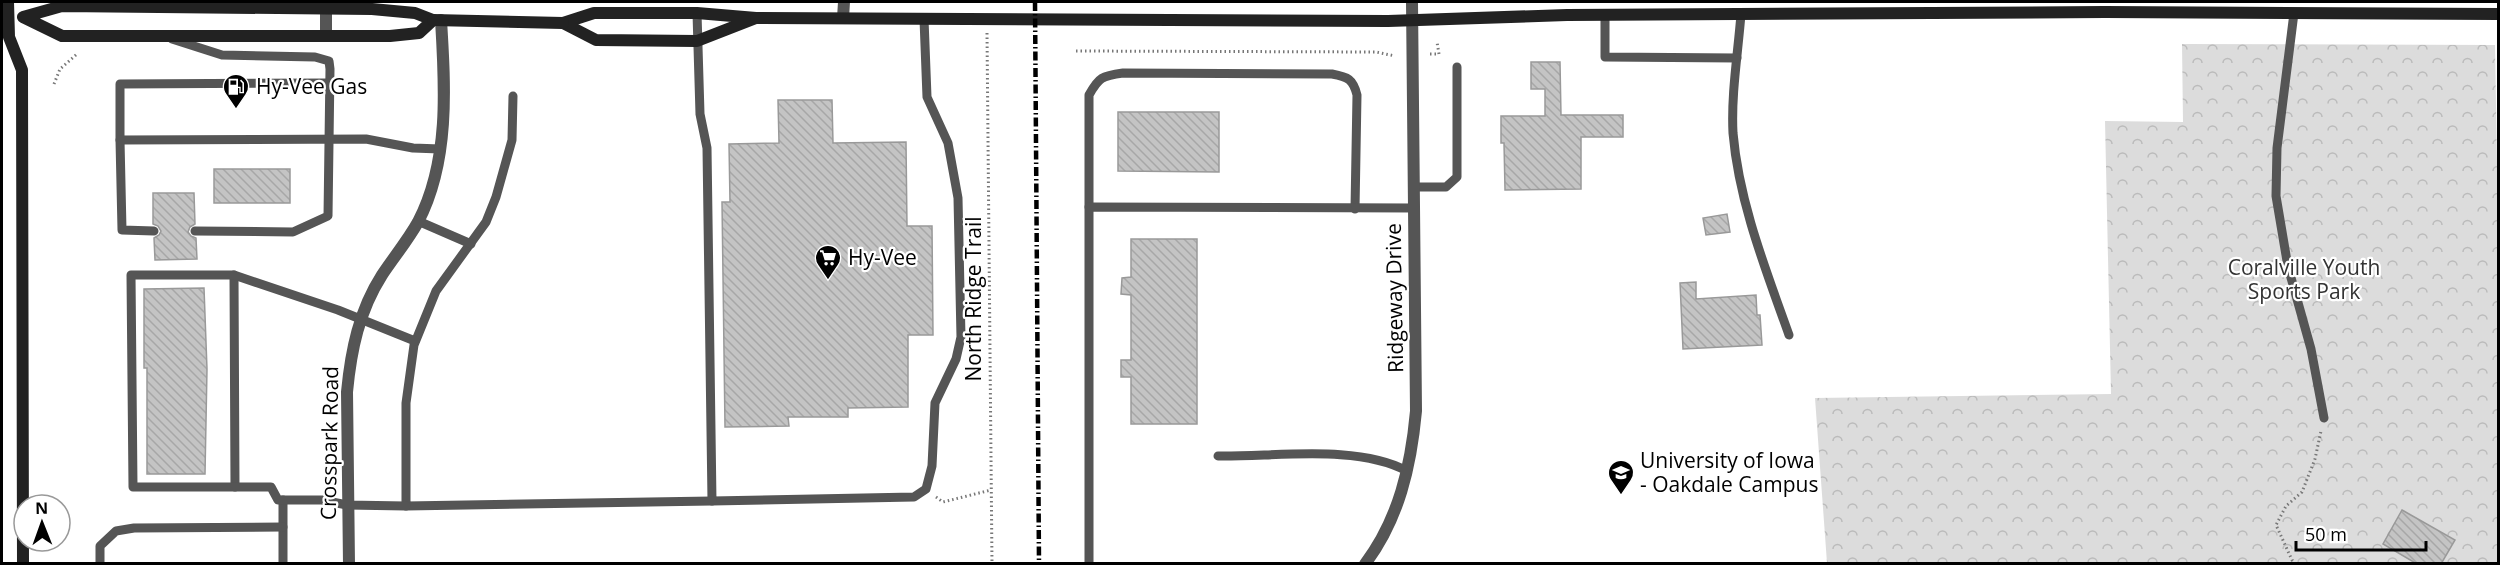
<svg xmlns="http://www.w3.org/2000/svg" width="2500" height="565" viewBox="0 0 2500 565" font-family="'Open Sans',sans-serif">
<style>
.park{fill:url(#park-crowns)}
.building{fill:url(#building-back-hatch);stroke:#999;stroke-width:1.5}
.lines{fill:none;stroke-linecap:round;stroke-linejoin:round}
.path{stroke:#777;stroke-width:3;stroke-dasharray:1.5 3;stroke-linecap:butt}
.lane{stroke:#555;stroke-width:9}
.street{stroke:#555;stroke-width:12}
.secondary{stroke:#222;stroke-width:12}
.rail{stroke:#000;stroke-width:4.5;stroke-dasharray:9 3 1.5 3;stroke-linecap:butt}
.labels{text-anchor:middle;stroke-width:4.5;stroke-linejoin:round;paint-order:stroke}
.poi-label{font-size:21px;fill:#000;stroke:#fff;text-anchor:start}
.park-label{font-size:21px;fill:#333;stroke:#fff}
.street-label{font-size:21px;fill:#000;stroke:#fff}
</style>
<defs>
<pattern id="park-crowns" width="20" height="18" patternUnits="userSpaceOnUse" patternTransform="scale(1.5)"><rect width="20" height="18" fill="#dcdcdc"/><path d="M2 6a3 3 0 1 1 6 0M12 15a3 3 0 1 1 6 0" fill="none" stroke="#bbb"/></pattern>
<pattern id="building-back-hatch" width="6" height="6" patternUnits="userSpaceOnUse" patternTransform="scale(1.5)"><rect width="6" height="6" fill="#c4c4c4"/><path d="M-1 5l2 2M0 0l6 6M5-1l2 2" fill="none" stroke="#a7a7a7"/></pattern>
</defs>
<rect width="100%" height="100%" fill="#fff"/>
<path class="park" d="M2182,44L2495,45L2498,222V563H1827L1815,398L2111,394L2105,121L2183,122Z"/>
<g class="building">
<path d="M1531,62H1560L1561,115H1623V137H1581V189L1505,190L1504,143H1501V116H1545V89H1531Z"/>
<path d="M778,100H832L833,143L906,142L907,226H932L933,335H908V407L848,408V417H788L789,426L725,427L722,202H730L729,144L779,143Z"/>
<path d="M1118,112H1219V172L1118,171Z"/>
<rect x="214" y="169" width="76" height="34"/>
<path d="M153,193H194L195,224L190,227L188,232L191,236L196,238L197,259L155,260L154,238L159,235L161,231L158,226L153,224Z"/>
<path d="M1727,214L1730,232L1706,235L1703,218Z"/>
<path d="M1131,239H1197V424H1131V377H1121V360H1131V295L1121,294L1122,278L1131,277Z"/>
<path d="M1696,282V299L1756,295L1757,315H1760L1762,345L1683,349L1680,283Z"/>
<path d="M204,288L207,369L205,474H147V368H144V289Z"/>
<path d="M2402,510L2455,540L2441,564H2417L2383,544Z"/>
</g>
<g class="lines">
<g class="path">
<path d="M987,33L992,564"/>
<path d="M1076,51L1376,52L1395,56"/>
<path d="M1430,54H1439L1437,42"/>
<path d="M54,84L60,69L77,54"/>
<path d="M936,497L943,502L991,490"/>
<path d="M2296,564L2292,560L2276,525L2286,506L2302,492L2315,459L2321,431"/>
</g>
<g class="lane">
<path d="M697,13L700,114L707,148L712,501L914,497L926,489L932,466L935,403L956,359L961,337L958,198L948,143L927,97L924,19"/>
<path d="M2294,13L2277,148L2276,196L2288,267L2311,349L2324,418"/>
<path d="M1741,14C1738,53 1731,94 1733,133C1739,203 1766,270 1789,335"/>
<path d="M1605,15V57L1737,58"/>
<path d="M172,39L222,55L315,57L329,61L330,69L328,216L293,232L195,231"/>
<path d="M330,83L120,84V140L366,139L413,148L440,149"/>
<path d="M513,96L512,140L496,197L486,222L436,291L414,345L406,403V506L712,501"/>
<path d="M120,140L122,230L154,231"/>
<path d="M1413,187H1446L1457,177V67"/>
<path d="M1089,207V95C1099,77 1102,76 1123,73L1332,74C1348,77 1353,79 1357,95L1355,209"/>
<path d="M418,221L471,244"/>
<path d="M234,275L235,487"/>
<path d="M1218,456C1274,457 1358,444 1407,471"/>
<path d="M283,500V564"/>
<path d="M406,506L347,505L322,500H278L271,487H133L131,275H234L338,310L415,341"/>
<path d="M100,564V546L116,531L134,528L283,527"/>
<path d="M1089,564V207L1414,208"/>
</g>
<g class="street">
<path d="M843,18L844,2"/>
<path d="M326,36V2"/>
<path d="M349,564L347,392C351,350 359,311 382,275C394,257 408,240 418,222C450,161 445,86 441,20"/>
<path d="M1365,564C1399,519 1411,466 1416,411L1412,2"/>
</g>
<g class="secondary">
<path d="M8,2L9,37L22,70L23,564"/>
<path d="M62,6L372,9L415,13L433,20L419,33L390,36H62L23,17Z"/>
<path d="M594,13H697L756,18L697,41L596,40L563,23Z"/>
<path d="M756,18L1388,21L1567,15L2105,12L2498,14"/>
<path d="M433,20L563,23"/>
</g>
<path class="rail" d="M1035,2L1039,564"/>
</g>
<defs>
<symbol id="fuel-pin" viewBox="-11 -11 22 30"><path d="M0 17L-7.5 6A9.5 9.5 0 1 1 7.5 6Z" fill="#000" stroke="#fff"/><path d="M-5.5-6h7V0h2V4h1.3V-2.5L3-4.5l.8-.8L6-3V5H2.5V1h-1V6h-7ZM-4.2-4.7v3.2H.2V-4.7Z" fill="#fff"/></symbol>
<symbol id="supermarket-pin" viewBox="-11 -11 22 30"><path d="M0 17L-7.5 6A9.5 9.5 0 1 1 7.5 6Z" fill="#000" stroke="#fff"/><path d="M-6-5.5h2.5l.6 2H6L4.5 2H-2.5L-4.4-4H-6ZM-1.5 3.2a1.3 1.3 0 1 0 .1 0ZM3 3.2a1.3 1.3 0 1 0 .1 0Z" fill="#fff"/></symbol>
<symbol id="university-pin" viewBox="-11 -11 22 30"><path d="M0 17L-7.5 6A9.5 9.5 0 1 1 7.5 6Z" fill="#000" stroke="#fff"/><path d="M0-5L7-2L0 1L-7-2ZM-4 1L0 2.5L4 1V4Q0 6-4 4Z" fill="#fff"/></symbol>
</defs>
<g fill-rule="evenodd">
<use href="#fuel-pin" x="221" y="72" width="30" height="40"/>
<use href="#supermarket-pin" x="813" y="243" width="30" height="40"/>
<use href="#university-pin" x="1606" y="458" width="30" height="40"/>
</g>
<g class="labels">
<g class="poi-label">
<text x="256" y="94">Hy-Vee Gas</text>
<text x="848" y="265">Hy-Vee</text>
<text x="1640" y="468">University of Iowa<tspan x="1640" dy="24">- Oakdale Campus</tspan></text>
</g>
<g class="park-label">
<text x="2304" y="275">Coralville Youth<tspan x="2304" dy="24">Sports Park</tspan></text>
</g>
<g class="street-label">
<text transform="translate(1395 298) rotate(-91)" y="7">Ridgeway Drive</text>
<text transform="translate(974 299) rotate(-90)" y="7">North Ridge Trail</text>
<text transform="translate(330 443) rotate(-89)" y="7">Crosspark Road</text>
</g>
</g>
<rect width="2500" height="565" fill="none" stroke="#000000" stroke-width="6"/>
<g transform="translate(42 523) rotate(359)"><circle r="28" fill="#ffffff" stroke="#999999" stroke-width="1.5"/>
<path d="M0-4.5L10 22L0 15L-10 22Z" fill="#000000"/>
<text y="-9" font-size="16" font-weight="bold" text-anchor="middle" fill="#000000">N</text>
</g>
<path d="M2296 541v9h130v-9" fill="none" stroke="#000000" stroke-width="3"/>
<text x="2305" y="541" font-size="18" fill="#000000" stroke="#ffffff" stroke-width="4.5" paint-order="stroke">50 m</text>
</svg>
